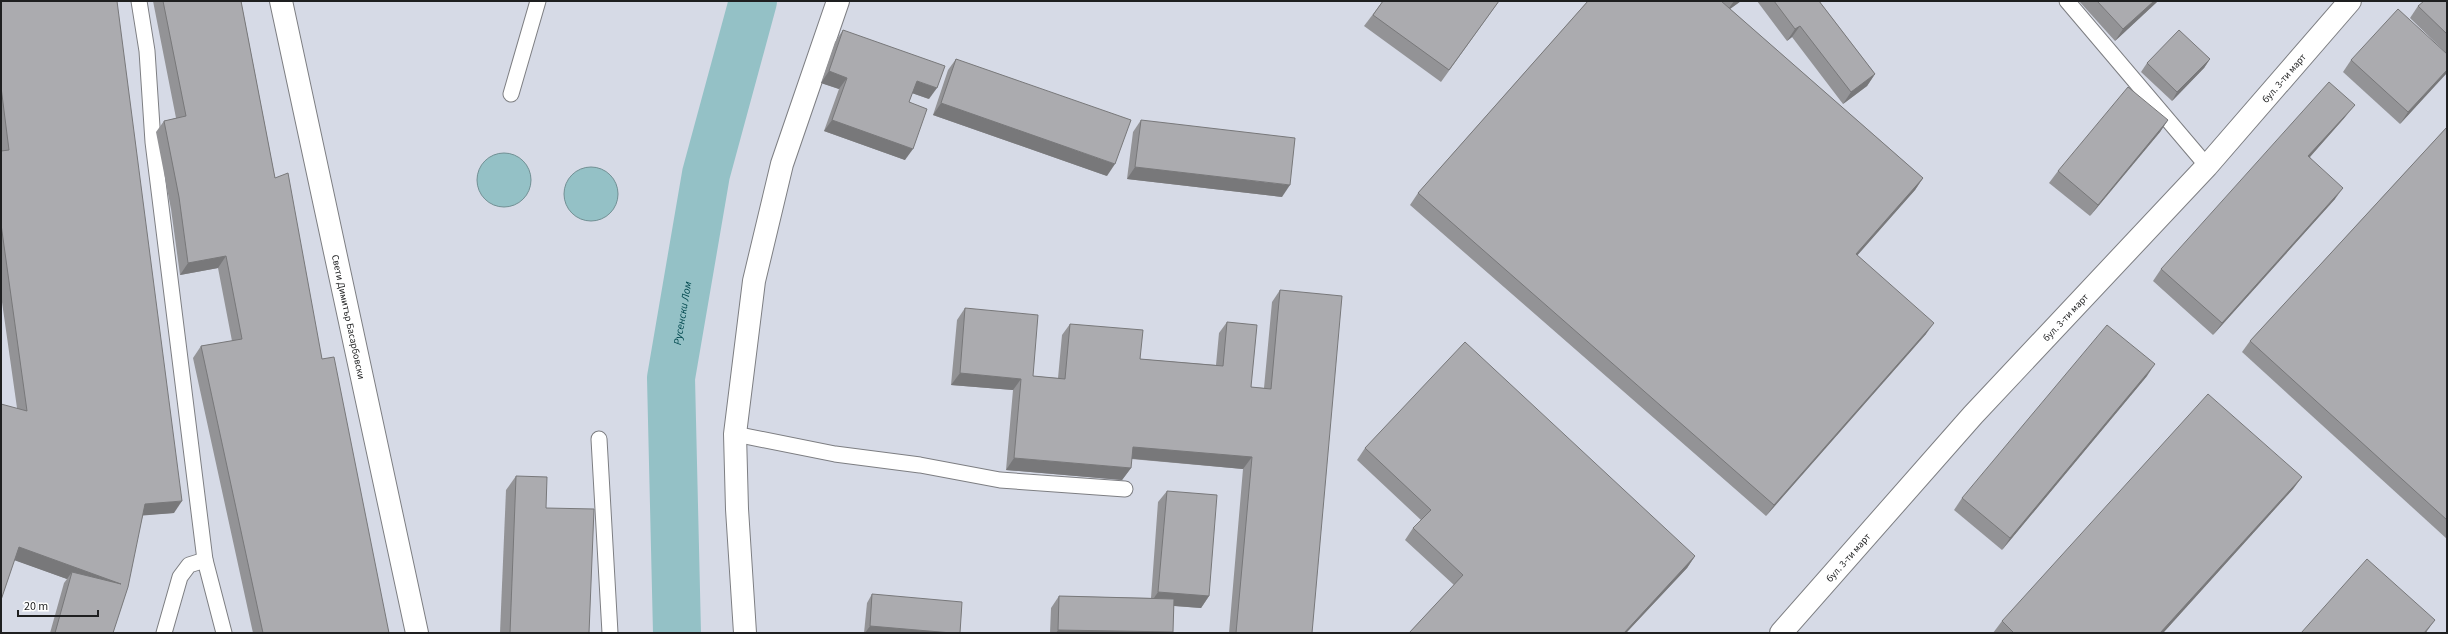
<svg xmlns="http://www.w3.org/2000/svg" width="2448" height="634" viewBox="0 0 2448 634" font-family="'Source Sans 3',sans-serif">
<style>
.built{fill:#d6dae6}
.water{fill:#94c1c6;stroke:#719094}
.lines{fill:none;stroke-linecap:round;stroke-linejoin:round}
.river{stroke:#94c1c6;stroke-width:48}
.lane-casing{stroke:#7d7e82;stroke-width:17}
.street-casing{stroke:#7d7e82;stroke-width:24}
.secondary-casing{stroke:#7d7e82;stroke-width:24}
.lane{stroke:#fff;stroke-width:15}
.street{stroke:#fff;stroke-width:22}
.secondary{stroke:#fff;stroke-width:22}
.wall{fill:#939396}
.shaded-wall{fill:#78787a}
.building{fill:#ababaf;stroke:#78787a}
.labels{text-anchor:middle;stroke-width:3;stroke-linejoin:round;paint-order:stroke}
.street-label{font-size:10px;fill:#1e1f20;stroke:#fff}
.water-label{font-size:11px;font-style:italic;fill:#01484e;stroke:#fff}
</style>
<rect width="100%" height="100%" fill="#e4e5ea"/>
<rect class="built" x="1" y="1" width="2446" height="632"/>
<g class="water">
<circle cx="504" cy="180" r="27"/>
<circle cx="591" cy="194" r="27"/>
</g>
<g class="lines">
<path class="river" id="s1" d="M677,633L671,378L706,174L753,1"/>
<defs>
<g id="lane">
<path d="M139,1L147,51L153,142L205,560L224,633"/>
<path d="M2067,1L2207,166"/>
<path d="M511,94L538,1"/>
<path d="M735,434L835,454L920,465L1000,480L1125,489"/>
<path d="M599,439L610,633"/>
<path d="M164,633L180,577L189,565L205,560"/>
</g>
<path id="street" d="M745,633L737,509L735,434L754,281L782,164L838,1"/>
<g id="secondary">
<path id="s2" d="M281,1L417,633"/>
<path id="s3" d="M1781,633L1973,415L2207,166L2350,1"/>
</g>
</defs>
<use href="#lane" class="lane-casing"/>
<use href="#street" class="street-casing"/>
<use href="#secondary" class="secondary-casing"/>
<use href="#lane" class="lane"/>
<use href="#street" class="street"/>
<use href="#secondary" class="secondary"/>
</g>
<g class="wall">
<path d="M1,1L174,513L143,515L113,633H50L64,583L67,579L15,560L17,408L1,295Z"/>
<path d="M153,1H241L275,178L322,359L389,633H253L193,358L201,346L232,341L218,268L180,275L171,209L156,132L164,121L176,118Z"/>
<path d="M1383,1H1499L1441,82L1364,26Z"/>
<path d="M1588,1H1741L1730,9L1923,178L1915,190L1857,255L1926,334L1766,516L1410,205L1418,193Z"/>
<path d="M1757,1H1819L1875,74L1867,86L1843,104L1792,37L1787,41Z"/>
<path d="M2079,1H2158L2115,41Z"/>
<path d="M2447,1V54L2410,18L2418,6Z"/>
<path d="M843,30L929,99L912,93L909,102L905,160L824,131L839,89L821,83L835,42Z"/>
<path d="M2447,54V72L2400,124L2343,72L2351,60Z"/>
<path d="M956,59L1107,176L933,115L948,70Z"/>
<path d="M2210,59L2204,68L2172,101L2141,72L2147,63Z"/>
<path d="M2346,116L2310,157L2335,199L2213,335L2153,281L2161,269Z"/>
<path d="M1141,120L1282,197L1127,179L1133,132Z"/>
<path d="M2168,120L2160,132L2090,216L2049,183L2058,171Z"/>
<path d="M2447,127V539L2242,352L2250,341Z"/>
<path d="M1280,290L1312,633H1229L1243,469L1131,459V468L1122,480L1006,470L1013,390L951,385L957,320L965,308L1033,376L1058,378L1062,335L1070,324L1140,359L1216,365L1219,333L1227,322L1251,387L1264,388L1272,302Z"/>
<path d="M2147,376L2002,550L1954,510L1962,498Z"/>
<path d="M1365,448L1695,556L1687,568L1626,633H1409L1454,585L1405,540L1413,528L1421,520L1357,460Z"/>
<path d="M516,476L546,508L589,633H500L506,490Z"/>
<path d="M2302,477L2293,489L2163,633H1993L2002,621Z"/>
<path d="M1167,491L1209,596L1201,608L1174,606L1172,633H1050L1051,608L1059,596L1151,598L1158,502Z"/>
<path d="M872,594L960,633H864L867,603Z"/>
</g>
<g class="shaded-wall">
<path d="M1734,1H1741L1727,11Z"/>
<path d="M2154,1H2158L2115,41L2123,29Z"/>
<path d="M1800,26L1792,37L1787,41L1795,29Z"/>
<path d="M2210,59L2204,68L2172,101L2177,92Z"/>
<path d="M2447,70V73L2400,124L2408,112Z"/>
<path d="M829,71L847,78L839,89L821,83Z"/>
<path d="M1875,74L1867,86L1843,104L1851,92Z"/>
<path d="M917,81L937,88L929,99L909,92Z"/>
<path d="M941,103L1115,164L1107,176L933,115Z"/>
<path d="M2355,105L2346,116L2300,168L2308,156Z"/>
<path d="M832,120L913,149L905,160L824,131Z"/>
<path d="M2168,120L2160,132L2090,216L2098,205Z"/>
<path d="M1135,167L1290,185L1282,197L1127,179Z"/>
<path d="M1923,178L1915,190L1848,266L1856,254Z"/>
<path d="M2343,188L2335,199L2213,335L2222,323Z"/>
<path d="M226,256L218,268L180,275L188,263Z"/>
<path d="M1934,323L1926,334L1766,516L1774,505Z"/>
<path d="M2155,364L2147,376L2002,550L2010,538Z"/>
<path d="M960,373L1021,379L1013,390L951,385Z"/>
<path d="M1133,447L1252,457L1243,469L1125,458Z"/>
<path d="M1014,458L1131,468L1122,480L1006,470Z"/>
<path d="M2302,477L2293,489L2163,633H2160Z"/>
<path d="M182,501L174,513L137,516L145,504Z"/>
<path d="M19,547L121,584L72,572L67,579L11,559Z"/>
<path d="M1695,556L1687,568L1626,633H1624Z"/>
<path d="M1158,592L1209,596L1201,608L1150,604Z"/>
<path d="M2435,620L2427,631L2426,633H2424Z"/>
<path d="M870,626L952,633H865Z"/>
<path d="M1058,630L1173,632L1172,633H1056Z"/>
</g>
<g class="building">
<path d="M1,1H117L182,501L145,504L128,587L113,633H55L72,572L121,584L19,547L1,600V404L27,411L1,224V151L9,150L1,87Z"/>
<path d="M163,1H241L275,178L288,173L322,359L334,357L389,633H263L201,346L242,339L226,256L188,263L179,197L164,121L186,116Z"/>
<path d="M1383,1H1499L1449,70L1373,15Z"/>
<path d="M1588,1H1721L1923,178L1856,254L1934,323L1774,505L1418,193Z"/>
<path d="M1774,1H1819L1875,74L1851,92L1800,26L1795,29Z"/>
<path d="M2097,1H2154L2123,29Z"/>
<path d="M2424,1H2447V34L2418,6Z"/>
<path d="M2398,9L2447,54V70L2408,112L2351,60Z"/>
<path d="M843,30L945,66L937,88L917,81L909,102L927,109L913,149L832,120L847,78L829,71Z"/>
<path d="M2179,30L2210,59L2177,92L2147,63Z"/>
<path d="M956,59L1131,120L1115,164L941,103Z"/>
<path d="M2329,82L2355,105L2308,156L2343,188L2222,323L2161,269Z"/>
<path d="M2128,87L2168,120L2098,205L2058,171Z"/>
<path d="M1141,120L1295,138L1290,185L1135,167Z"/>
<path d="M2447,127V520L2250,341Z"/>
<path d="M1280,290L1342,296L1312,633H1236L1252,457L1133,447L1131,468L1014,458L1021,379L960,373L965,308L1038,315L1033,376L1065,379L1070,324L1143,330L1140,359L1223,366L1227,322L1257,325L1251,387L1271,389Z"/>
<path d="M2107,325L2155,364L2010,538L1962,498Z"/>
<path d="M1465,342L1695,556L1624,633H1409L1463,575L1413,528L1431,510L1365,448Z"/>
<path d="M2208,394L2302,477L2160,633H2014L2002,621Z"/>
<path d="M516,476L547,477L546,508L594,509L589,633H510Z"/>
<path d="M1167,491L1217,495L1209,596L1158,592Z"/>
<path d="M2367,559L2435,620L2424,633H2301Z"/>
<path d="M872,594L962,602L960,633H952L870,626Z"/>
<path d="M1059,596L1174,599L1173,632L1058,630Z"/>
</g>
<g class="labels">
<g class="street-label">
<text dy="4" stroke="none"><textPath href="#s3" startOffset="749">бул. 3-ти март</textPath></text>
<text dy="4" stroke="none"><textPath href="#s2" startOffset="323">Свети Димитър Басарбовски</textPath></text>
<text dy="4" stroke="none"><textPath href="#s3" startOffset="425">бул. 3-ти март</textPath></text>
<text dy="4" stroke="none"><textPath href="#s3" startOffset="101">бул. 3-ти март</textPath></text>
</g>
<g class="water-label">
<text dy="4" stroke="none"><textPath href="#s1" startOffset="321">Русенски Лом</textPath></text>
</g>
</g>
<rect width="2448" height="634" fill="none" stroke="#1e1f20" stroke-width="4"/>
<path d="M18 610v6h80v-6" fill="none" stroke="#1e1f20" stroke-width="2"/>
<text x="24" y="610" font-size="12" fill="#1e1f20" stroke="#ffffff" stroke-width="3" paint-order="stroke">20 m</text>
</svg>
